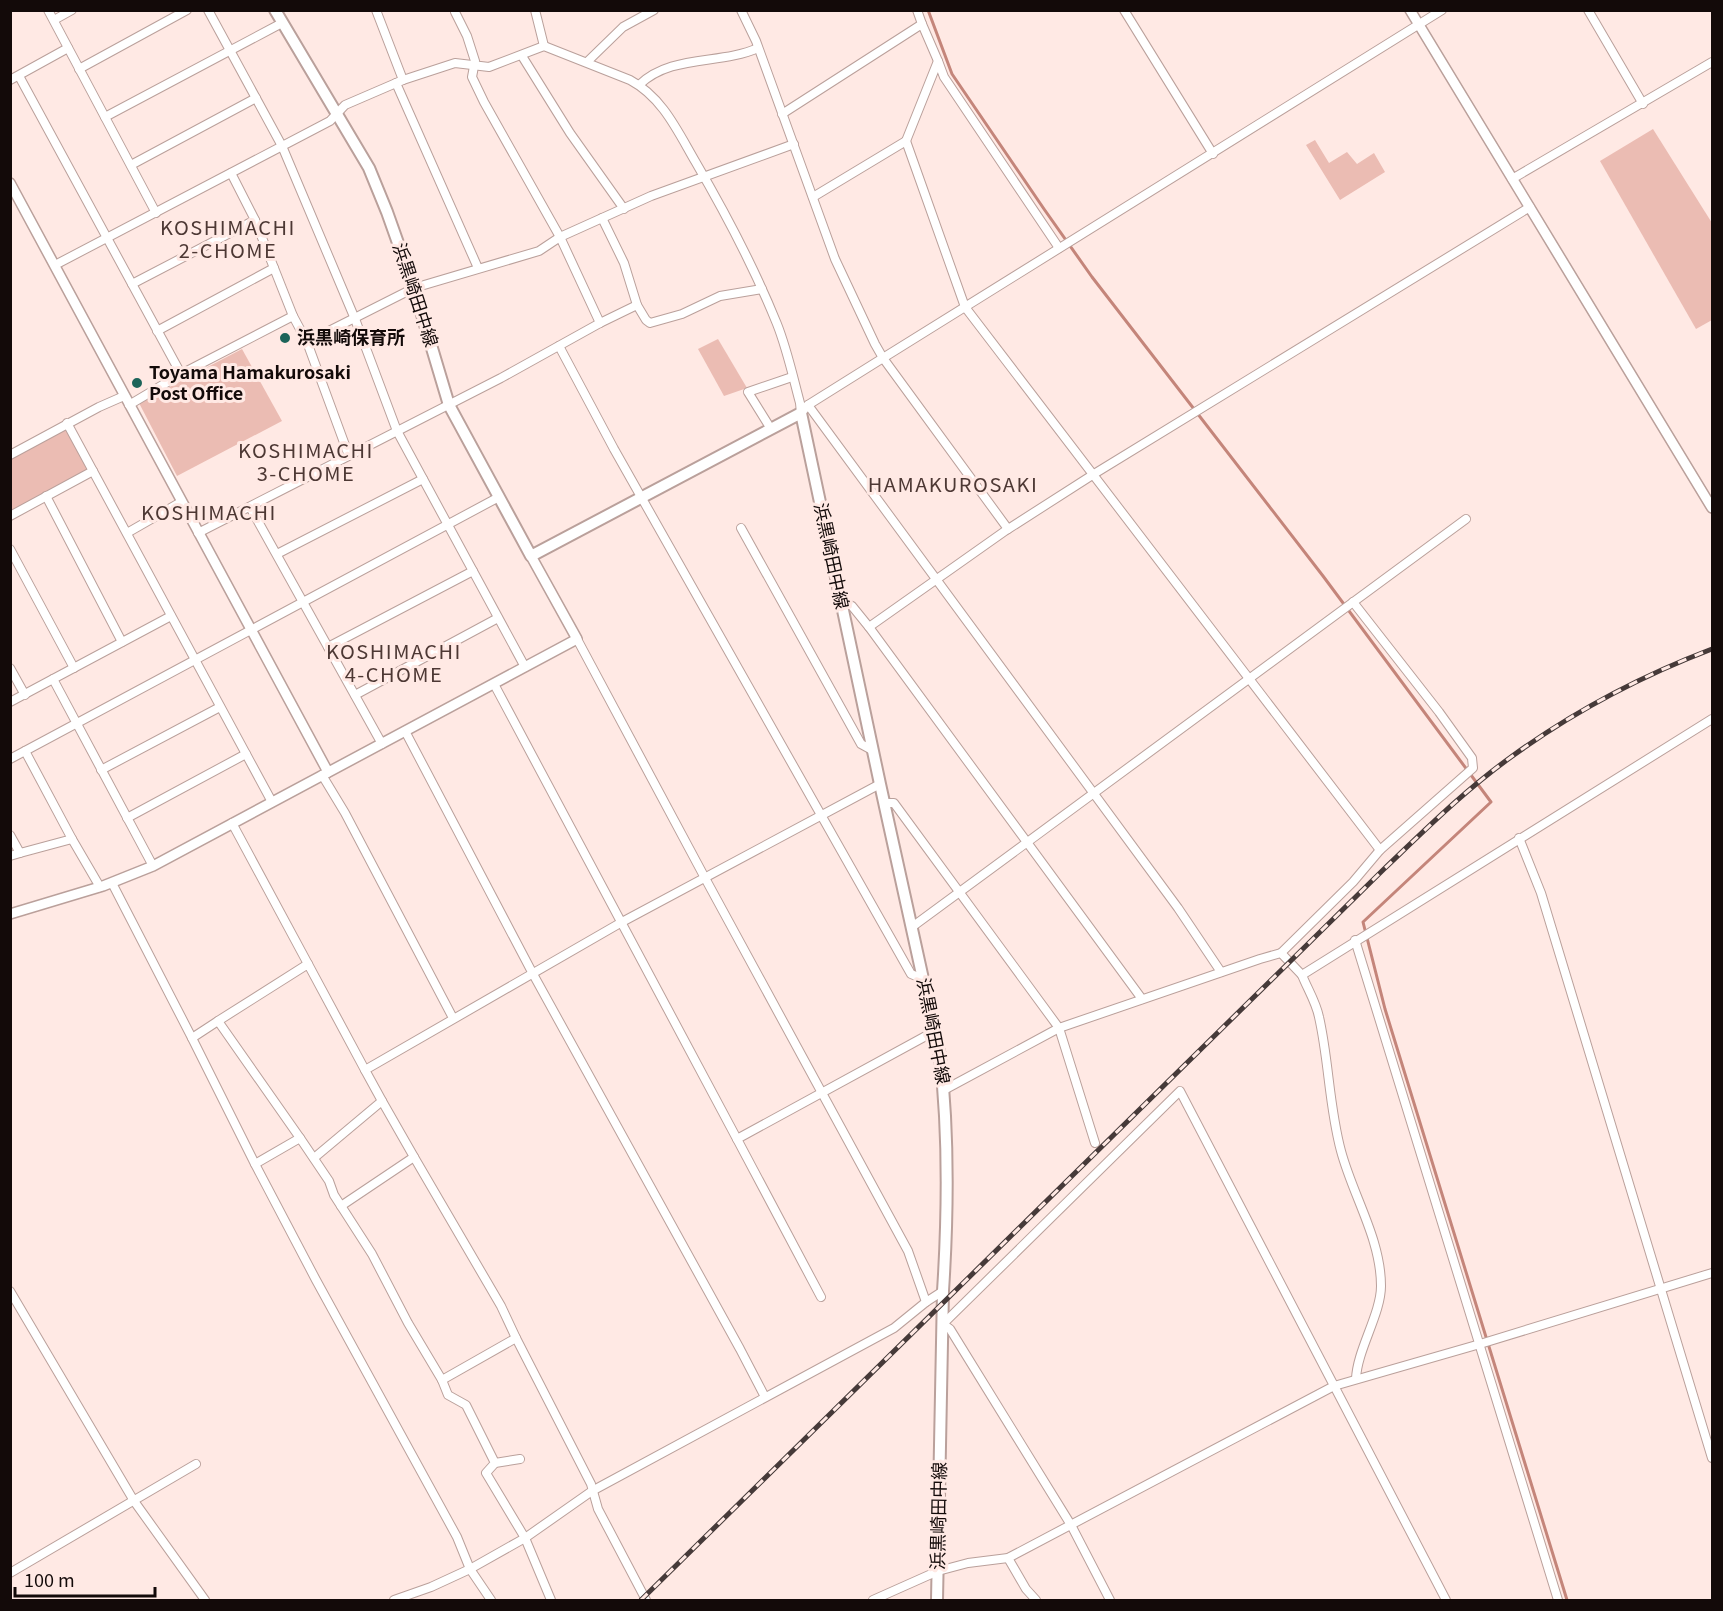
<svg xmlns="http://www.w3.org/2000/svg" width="1723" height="1611" viewBox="0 0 1723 1611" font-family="Georgia,'Noto Sans JP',serif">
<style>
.green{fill:#ebbcb3}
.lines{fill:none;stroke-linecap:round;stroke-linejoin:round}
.stream{stroke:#c4857a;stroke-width:3}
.minor-casing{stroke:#baa09b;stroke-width:10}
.tertiary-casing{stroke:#baa09b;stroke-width:12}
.secondary-casing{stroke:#baa09b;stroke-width:14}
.minor{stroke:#fff;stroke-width:8}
.tertiary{stroke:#fff;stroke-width:9}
.secondary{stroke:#fff;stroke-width:10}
.rail-casing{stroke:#463a39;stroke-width:5}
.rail{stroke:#ffe9e4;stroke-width:3;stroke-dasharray:9;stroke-linecap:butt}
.poi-dot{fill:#1c6459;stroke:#ffe9e4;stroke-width:2}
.labels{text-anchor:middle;stroke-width:6;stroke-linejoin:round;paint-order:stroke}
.street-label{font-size:18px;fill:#130a09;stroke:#ffe9e4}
.poi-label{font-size:18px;font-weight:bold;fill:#130a09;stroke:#ffe9e4;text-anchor:start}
.neighbourhood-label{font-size:20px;letter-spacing:1.5px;fill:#4d3834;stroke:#ffe9e4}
</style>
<rect width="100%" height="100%" fill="#ffe9e4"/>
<g class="green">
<path d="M1653,129L1712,223V320L1696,329L1600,161Z"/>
<path d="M1315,140L1329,163L1347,152L1357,164L1374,153L1385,172L1340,200L1306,145Z"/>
<path d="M718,339L747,388L724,396L698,349Z"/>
<path d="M242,349L282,421L177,476L139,403Z"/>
<path d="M65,421L91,470L11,514V451Z"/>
</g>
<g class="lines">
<path class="stream" d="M928,10L952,74L1044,209L1092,277L1323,576L1491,802L1363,922L1385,1009L1567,1600"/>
<defs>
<g id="minor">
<path d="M48,10L156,213"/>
<path d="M208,10L282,146L355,319L397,431L525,667"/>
<path d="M376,10L403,80"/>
<path d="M535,10L544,46"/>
<path d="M741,10L756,41L835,259L875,344L883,358L1008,529"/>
<path d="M917,10L922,24"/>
<path d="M1124,10L1213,154"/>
<path d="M1588,10L1643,104"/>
<path d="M455,12L467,36L475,61L472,77L484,102L560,237L600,323"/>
<path d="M54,20L72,10"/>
<path d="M522,56L570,133L624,209"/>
<path d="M587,62L623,27L654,10"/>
<path d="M79,69L187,10"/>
<path d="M19,76L181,374"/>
<path d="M10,80L68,48"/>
<path d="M396,83L478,268"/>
<path d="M639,85C671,54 720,65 758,48"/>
<path d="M782,114L922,24L938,61"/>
<path d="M105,117L282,23"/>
<path d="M906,141L938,61L944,77L1059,248"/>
<path d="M131,165L256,98"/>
<path d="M1512,179L1712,62"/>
<path d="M813,197L906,141L965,307L1380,850"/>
<path d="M55,265L330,121L345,105L403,80L455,63L489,67L544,46L630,80C662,97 677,130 695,161C726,214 754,267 777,324C787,349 793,377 800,403L801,413"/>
<path d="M274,268L293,316"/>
<path d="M132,284L255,220L231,173"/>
<path d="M637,305L646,320L650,323L682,314L720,296L762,289"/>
<path d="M157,331L274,268L255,220"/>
<path d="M307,342L414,288L539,251L560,237L651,196L794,144"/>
<path d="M559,346L614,449L911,974L923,979"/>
<path d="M129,405L181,374L293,316L307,342L349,456"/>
<path d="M808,405L1178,908L1221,972"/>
<path d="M801,413L808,405L883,358L1442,10"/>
<path d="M67,423L272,802"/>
<path d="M771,429L748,392L792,377"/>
<path d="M10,455L99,407L124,396"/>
<path d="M46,496L122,642"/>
<path d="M250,507L382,744"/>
<path d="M10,516L93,471"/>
<path d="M741,528L861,744L872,750"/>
<path d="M127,533L181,502"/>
<path d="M198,533L501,378L600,323L637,305L624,263L602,218"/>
<path d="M10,549L74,668"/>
<path d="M277,554L423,479"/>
<path d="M840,600L852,606L869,627L1005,531L1094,474L1530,207"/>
<path d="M869,627L1142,999"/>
<path d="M577,639L705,878L908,1251L926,1302"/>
<path d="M328,647L473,571"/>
<path d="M10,668L25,695"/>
<path d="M53,679L153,866"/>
<path d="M494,684L737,1139"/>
<path d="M355,695L498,618"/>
<path d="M10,702L171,616"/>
<path d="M405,731L533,974L740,1349L765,1397"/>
<path d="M10,759L499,497"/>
<path d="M101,770L220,707"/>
<path d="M322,775L345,813L453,1018"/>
<path d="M884,803H894L1059,1028L1095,1143"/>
<path d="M127,818L246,754"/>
<path d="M232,823L308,964"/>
<path d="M10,835L20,853L10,856"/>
<path d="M1519,838L1541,893L1712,1458"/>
<path d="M72,839L100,887"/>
<path d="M20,853L72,839L25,751"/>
<path d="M112,883L192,1038"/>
<path d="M912,927L1466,519"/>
<path d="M1355,940L1558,1600"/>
<path d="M1281,953L1353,882L1380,850L1473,768L1472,758L1439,712L1353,602"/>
<path d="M218,1021L308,964L365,1070"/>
<path d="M944,1090L1059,1028L1260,959L1281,953L1302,975"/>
<path d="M414,1157L501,1306L516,1338L442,1380"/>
<path d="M314,1158L382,1101L365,1070L622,922L880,784"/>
<path d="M255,1164L192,1038L218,1021L300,1138"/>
<path d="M341,1206L414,1157L382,1101"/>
<path d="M10,1291L134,1501L205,1600"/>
<path d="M821,1297L737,1139L935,1031"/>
<path d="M516,1338L591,1484L598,1509L646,1600"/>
<path d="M1356,1379C1357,1350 1381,1314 1381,1286C1381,1239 1353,1196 1341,1151C1329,1107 1329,1061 1319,1017C1316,1002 1307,988 1302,975L1712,719"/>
<path d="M495,1463L520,1459"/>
<path d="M1008,1558L1026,1589L1036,1600"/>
<path d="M10,1573L196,1464"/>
<path d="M394,1600L431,1587L470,1569L525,1538L592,1491L894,1328L926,1302L943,1291"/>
<path d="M491,1600L470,1569L457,1537L316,1280L255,1164L300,1138L329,1181L334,1195L372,1254L408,1323L442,1380L448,1395L466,1405L495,1463L486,1473L525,1538L551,1600"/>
<path d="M873,1600L938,1571L968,1563L1008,1558L1334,1386L1480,1344L1712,1273"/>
<path d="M1110,1600L1071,1525L950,1329L943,1324L1180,1091L1446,1600"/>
</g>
<g id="tertiary">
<path d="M1410,10L1712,508"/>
<path d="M10,183L328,772"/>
<path d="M10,914L103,886L153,866L577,639L531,556"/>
</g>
<path id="secondary" d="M275,10L369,168L387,212L414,288L449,405L531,556L801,413L880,784L940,1056C949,1133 948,1213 943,1291L937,1600"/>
</defs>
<use href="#minor" class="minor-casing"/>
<use href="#tertiary" class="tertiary-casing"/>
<use href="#secondary" class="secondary-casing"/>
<use href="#minor" class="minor"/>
<use href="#tertiary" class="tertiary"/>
<use href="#secondary" class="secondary"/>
<defs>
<path id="rail" d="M641,1600L1384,869C1425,830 1465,790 1511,757C1573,712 1641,676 1712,649"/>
</defs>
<use href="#rail" class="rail-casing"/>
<use href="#rail" class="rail"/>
</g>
<g class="poi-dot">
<circle cx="285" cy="338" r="6"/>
<circle cx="137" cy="383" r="6"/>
</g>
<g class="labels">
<g class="street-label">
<text transform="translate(415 295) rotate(72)" y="6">浜黒崎田中線</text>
<text transform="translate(831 556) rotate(78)" y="6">浜黒崎田中線</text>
<text transform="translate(933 1031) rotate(79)" y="6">浜黒崎田中線</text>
<text transform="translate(939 1516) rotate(-89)" y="6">浜黒崎田中線</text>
</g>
<g class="poi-label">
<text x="297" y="344">浜黒崎保育所</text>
<text x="149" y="379">Toyama Hamakurosaki<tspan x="149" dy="21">Post Office</tspan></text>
</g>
<g class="neighbourhood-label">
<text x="228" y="235">KOSHIMACHI<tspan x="228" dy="23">2-CHOME</tspan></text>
<text x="306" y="458">KOSHIMACHI<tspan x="306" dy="23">3-CHOME</tspan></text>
<text x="953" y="492">HAMAKUROSAKI</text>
<text x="209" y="520">KOSHIMACHI</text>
<text x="394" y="659">KOSHIMACHI<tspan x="394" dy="23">4-CHOME</tspan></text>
</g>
</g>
<rect width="1723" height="1611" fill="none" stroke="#130a09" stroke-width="24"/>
<path d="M15 1587v9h140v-9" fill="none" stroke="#130a09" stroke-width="3"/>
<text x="24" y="1587" font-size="18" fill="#130a09" stroke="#ffe9e4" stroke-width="4.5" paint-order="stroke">100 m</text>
</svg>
